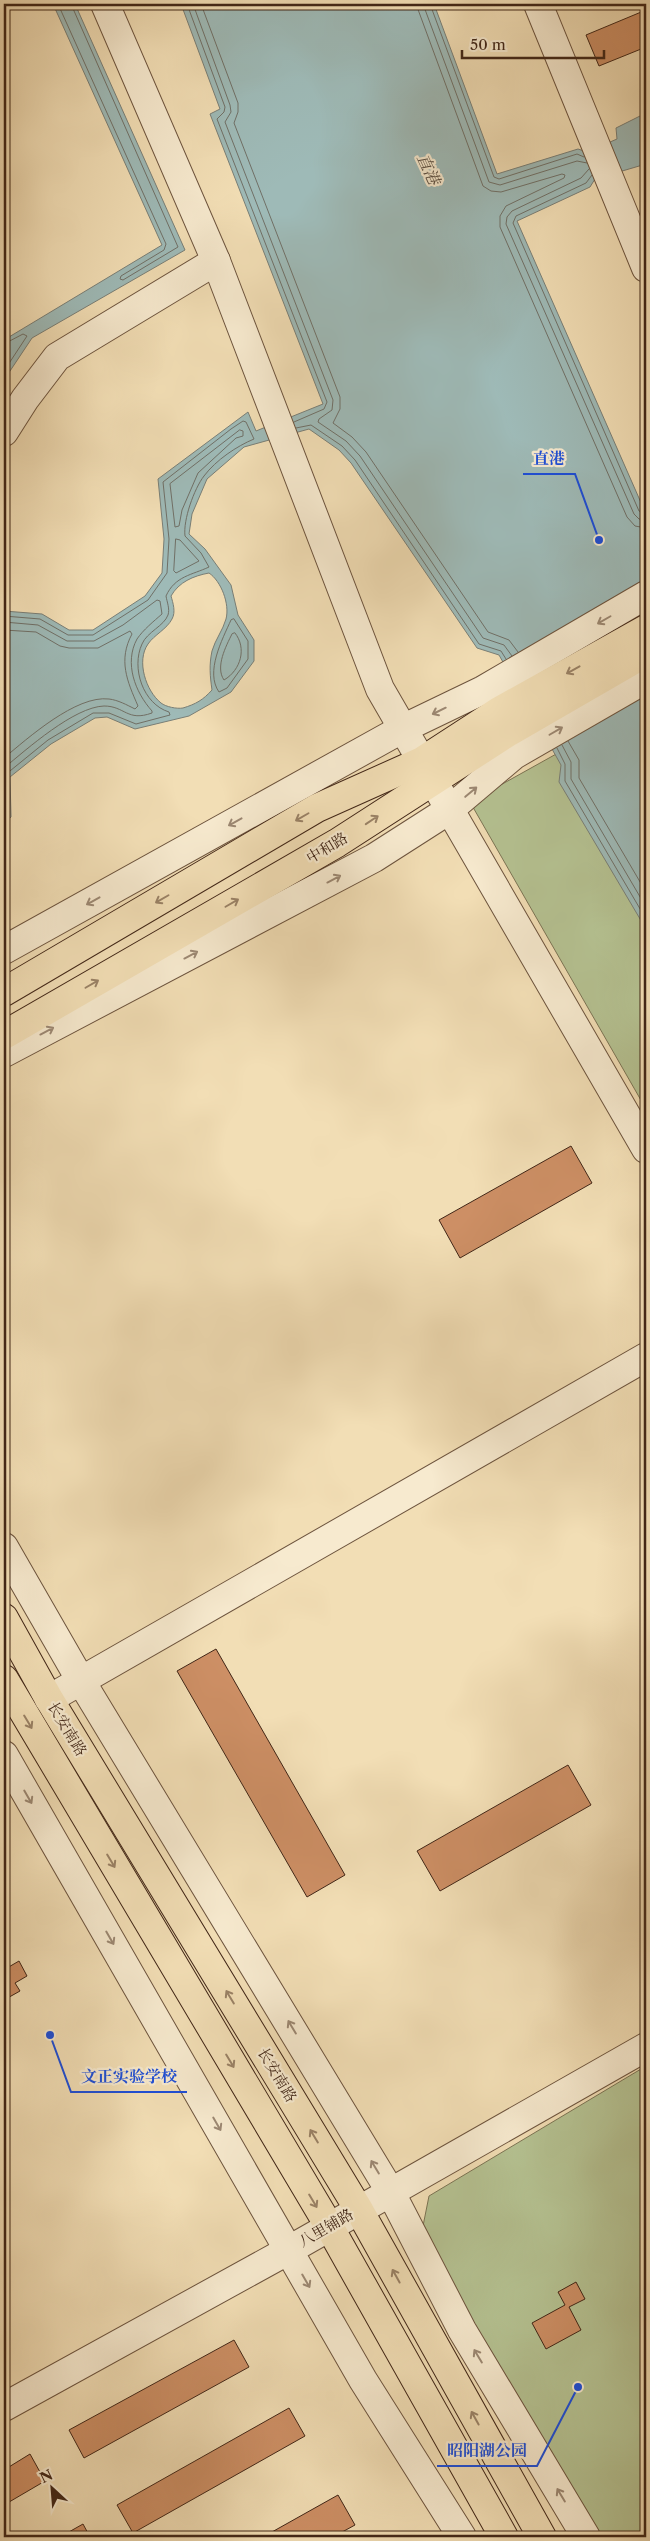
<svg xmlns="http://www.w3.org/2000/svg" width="650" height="2541" viewBox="0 0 650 2541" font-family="'Libre Caslon Text','Noto Serif SC',serif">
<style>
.green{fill:#b5c292;stroke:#7b7454}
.water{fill:#9ebab7;stroke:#797f77;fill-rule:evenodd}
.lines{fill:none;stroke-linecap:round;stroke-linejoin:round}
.shore{stroke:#707067;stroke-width:1}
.building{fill:#cd8f65;stroke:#412617}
.minor-casing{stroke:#6d543e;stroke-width:30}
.major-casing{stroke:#412617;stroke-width:30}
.minor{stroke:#f7eacf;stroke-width:28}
.major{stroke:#f2deb5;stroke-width:28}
.oneway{stroke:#9c8873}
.oneway2{stroke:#9a8266}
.labels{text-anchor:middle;stroke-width:4.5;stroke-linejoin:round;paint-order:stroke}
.street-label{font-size:15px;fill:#412617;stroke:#f7eacf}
.water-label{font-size:16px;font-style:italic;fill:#584b3f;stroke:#f7eacf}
.leader{fill:none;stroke:#1d4ed8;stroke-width:2}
.callout-dot{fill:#1d4ed8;stroke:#f7eacf;stroke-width:2}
.callout-label{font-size:16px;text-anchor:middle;font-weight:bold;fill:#1d4ed8;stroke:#f7eacf;stroke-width:4.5;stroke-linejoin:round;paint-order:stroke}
</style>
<rect width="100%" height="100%" fill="#f2deb5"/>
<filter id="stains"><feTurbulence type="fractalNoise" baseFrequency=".004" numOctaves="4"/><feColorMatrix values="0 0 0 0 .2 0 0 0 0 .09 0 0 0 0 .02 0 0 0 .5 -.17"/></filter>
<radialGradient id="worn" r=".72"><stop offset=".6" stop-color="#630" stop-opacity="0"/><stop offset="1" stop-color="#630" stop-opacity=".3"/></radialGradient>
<g class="green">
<path d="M646,704V1109L470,802Z"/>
<path d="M646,2066V2537H598L421,2236L429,2196Z"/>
</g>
<g class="water">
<path d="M53,4H75L185,250L32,338L4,380V340L162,245Z"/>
<path d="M181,4H434L497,174L578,149L587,152L617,139L616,128L646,113V164L595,179L590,187L517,221L646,514V929L559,782L561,765L499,655L477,648L351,463L339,450L309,429L244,447L207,479L192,514L189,534L205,549L231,585L238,615L254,640V661L231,692L189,716L135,729L107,717L95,718L51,744L10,777L11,817L4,824V611L42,614L69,630H93L145,596L162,573L164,539L158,479L248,412L256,431L323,404L210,114L220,109ZM209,573C221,581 230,604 226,619C223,630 215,640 212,651C209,665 210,676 212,690C203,700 196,704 183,708C177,709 166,707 161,703C146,691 136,661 148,644C154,635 167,629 172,619C176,612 173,603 171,596C179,582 193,576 209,573Z"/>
</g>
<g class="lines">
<g class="shore">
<path d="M58,4L166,244L164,250L121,276L120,279L123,280L178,247L71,4"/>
<path d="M187,4L225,107L224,112L217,119L327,402L324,409L294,422"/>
<path d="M193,4L230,105L231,112L225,122L333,400L332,410L319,419L318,422L346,441L360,456L483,638L504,645L512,656"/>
<path d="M201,4L238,103V112L234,123L340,397V409L333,423L352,437L366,452L488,632L509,640L518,652"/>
<path d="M416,4L483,186L491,191L501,192L562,174L565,175L564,178L506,206L500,216V227L627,517L635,526L646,528"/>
<path d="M423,4L489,182L500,185L577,161L587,163"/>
<path d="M430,4L494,177L499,179L577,154L584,157"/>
<path d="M589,169L581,178L512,211L507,217L506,224L634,514L639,519L646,521"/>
<path d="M592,175L586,183L516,216L513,223L639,511L646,514"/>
<path d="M4,344L23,334L27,336L4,371"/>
<path d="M296,428L311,425L342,446L355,460L479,644L501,651L506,659"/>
<path d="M240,430L243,431V436L236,438L198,473L182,510L179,526L175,527L170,484Z"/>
<path d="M176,539L180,540L199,561L176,573L174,571Z"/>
<path d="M4,616L40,619L68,635H93L148,600L167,573L169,539L163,482L231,429L243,421L246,422L254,439C237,446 216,460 204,476C194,489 183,520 185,536L201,553L209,567C192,575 175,576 166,596C167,602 170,609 168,615C164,626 147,632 142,644C131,668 143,704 169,712L170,715L136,724L109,713H93L48,740L5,775L4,817"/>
<path d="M234,619L248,641V659L227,688L219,692C205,672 222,640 231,620Z"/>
<path d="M4,622L38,625L67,641H94L123,625L157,600L160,601L162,614C154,621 143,630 137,639C124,663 135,692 152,711V713C127,722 125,706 104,706C74,707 27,749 4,768"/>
<path d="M4,630L36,632L60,646L69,648H98L130,631L132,634C118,660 127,681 138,706L135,709C127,705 118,700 109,699C76,695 28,738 4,758"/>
<path d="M235,633C247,648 241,670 224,680C215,667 226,646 232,634Z"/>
<path d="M568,741L579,760V778L646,892"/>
<path d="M562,745L571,762V779L646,907"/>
<path d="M557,748L565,764V781L646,919"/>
</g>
</g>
<g class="building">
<path d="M646,10V47L599,66L586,35Z"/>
<path d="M571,1146L592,1183L460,1258L439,1220Z"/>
<path d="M216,1649L345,1875L307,1897L177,1671Z"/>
<path d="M568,1765L591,1805L440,1891L417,1851Z"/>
<path d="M19,1961L27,1976L15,1983L20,1991L4,2000V1963L7,1968Z"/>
<path d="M576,2282L585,2299L569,2307L581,2330L546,2349L532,2323L565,2305L558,2292Z"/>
<path d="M234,2340L249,2367L84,2458L69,2430Z"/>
<path d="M289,2408L305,2436L133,2533L117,2505Z"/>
<path d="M30,2454L45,2481L4,2505V2470Z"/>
<path d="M338,2495L355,2525L333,2537H263Z"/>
<path d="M83,2524L90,2537H60Z"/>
</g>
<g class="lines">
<defs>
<g id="minor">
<path d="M105,4L216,261L380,689L646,1149"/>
<path d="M538,4L646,268"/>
<path d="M4,432L25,399L57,357L216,261"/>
<path d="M4,950L402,729L483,690L646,595"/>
<path d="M4,1053L374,858L449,810L514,755L646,679"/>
<path d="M4,1547L81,1681L390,2191L462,2330L586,2537"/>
<path d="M49,1699L646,1357"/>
<path d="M4,1755L363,2380L462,2537"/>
<path d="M4,2407L289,2250L646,2047"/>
</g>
<g id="major">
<path d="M4,992L317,808L422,761L499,711L646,629"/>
<path d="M4,1035L337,843L509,732L646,653"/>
<path d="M4,1618L49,1699L359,2210L542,2537"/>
<path d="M4,1679L329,2226L504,2537"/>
</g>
</defs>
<use href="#minor" class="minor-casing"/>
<use href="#major" class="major-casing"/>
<use href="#minor" class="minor"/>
<use href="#major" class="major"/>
</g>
<defs><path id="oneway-shaft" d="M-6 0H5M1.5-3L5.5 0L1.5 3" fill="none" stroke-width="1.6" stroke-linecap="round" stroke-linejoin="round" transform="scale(1.25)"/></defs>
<g class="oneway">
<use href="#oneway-shaft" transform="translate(604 620) rotate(150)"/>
<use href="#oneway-shaft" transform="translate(439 711) rotate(154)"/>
<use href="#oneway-shaft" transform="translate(556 731) rotate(-30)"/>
<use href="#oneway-shaft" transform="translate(471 792) rotate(-40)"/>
<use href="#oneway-shaft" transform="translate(235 822) rotate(151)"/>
<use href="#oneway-shaft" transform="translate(334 879) rotate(-28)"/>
<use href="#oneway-shaft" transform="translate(93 901) rotate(151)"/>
<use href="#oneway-shaft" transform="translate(191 955) rotate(-28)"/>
<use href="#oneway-shaft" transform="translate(47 1031) rotate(-28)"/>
<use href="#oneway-shaft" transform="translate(28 1797) rotate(60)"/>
<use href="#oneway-shaft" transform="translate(110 1938) rotate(60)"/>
<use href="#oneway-shaft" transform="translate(292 2027) rotate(-121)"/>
<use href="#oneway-shaft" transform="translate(217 2124) rotate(60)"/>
<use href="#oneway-shaft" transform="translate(375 2167) rotate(-121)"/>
<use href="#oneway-shaft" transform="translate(306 2281) rotate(60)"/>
<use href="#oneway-shaft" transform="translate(478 2356) rotate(-121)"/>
<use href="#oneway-shaft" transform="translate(561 2495) rotate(-121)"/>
</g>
<g class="oneway2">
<use href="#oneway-shaft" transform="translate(573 670) rotate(151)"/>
<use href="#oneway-shaft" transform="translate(302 817) rotate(150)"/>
<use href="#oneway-shaft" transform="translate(372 820) rotate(-34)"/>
<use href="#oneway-shaft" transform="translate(162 899) rotate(150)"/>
<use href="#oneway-shaft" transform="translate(232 903) rotate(-30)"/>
<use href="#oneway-shaft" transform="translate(92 984) rotate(-30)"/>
<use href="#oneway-shaft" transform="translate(28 1722) rotate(59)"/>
<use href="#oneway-shaft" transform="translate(111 1861) rotate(59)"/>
<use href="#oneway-shaft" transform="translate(230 1997) rotate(-121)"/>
<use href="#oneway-shaft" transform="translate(230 2061) rotate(59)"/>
<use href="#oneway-shaft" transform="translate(314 2136) rotate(-121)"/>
<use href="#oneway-shaft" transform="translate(313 2201) rotate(59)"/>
<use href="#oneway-shaft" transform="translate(396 2276) rotate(-119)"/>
<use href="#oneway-shaft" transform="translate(475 2418) rotate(-119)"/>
</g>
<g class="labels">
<g class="street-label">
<text transform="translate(327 848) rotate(-31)" y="5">中和路</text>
<text transform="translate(67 1729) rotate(59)" y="5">长安南路</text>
<text transform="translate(277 2075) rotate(59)" y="5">长安南路</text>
<text transform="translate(326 2228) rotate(-30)" y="5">八里铺路</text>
</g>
<g class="water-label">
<text transform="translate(429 169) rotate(65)" y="6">直港</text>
</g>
</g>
<path class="leader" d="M599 540L575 474H523M50 2035L71 2092H187M578 2387L537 2466H437"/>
<g class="callout-dot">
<circle cx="599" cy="540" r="5"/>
<circle cx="50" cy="2035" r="5"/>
<circle cx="578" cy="2387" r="5"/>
</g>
<g class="callout-label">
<text x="549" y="464">直港</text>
<text x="129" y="2082">文正实验学校</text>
<text x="487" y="2456">昭阳湖公园</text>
</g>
<rect width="650" height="2541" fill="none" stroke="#f2deb5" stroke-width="20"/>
<rect x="5" y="5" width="640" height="2531" fill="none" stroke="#412617" stroke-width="2.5"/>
<rect x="10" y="10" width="630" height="2521" fill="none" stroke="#412617"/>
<g transform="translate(52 2488) rotate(334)" stroke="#f7eacf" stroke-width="4" paint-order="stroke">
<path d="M0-4L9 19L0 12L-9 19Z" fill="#412617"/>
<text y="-8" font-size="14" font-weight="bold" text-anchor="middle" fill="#412617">N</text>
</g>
<path d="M462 50v8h142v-8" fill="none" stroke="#412617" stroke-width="2.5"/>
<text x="470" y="50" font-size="15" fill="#412617" stroke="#f7eacf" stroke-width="4" paint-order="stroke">50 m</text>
<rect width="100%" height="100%" filter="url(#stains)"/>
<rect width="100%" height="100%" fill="url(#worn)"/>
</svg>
